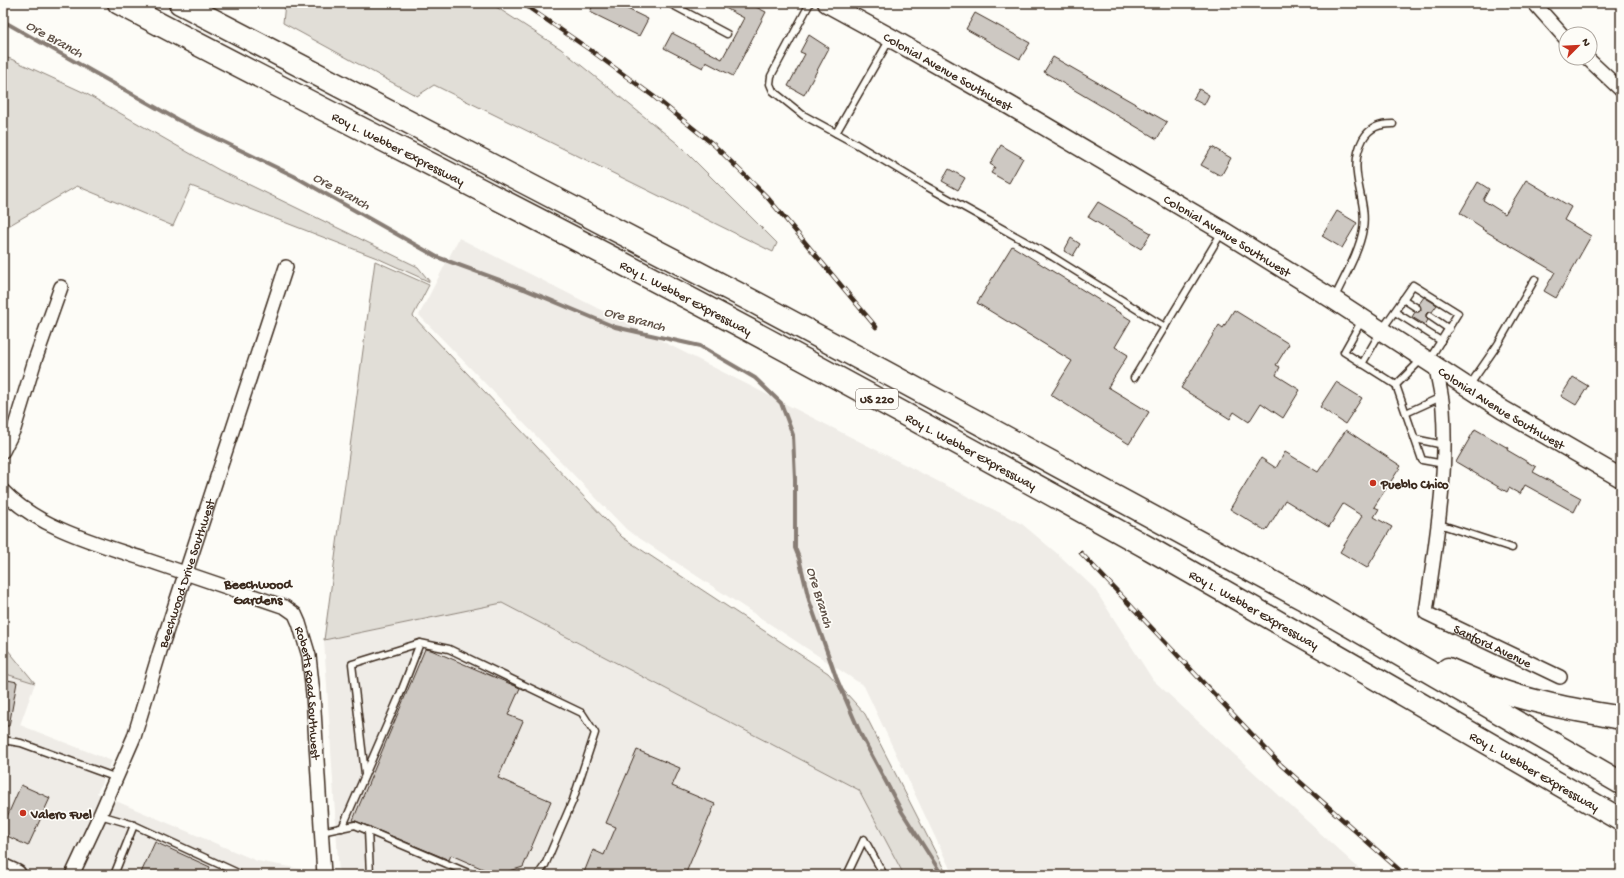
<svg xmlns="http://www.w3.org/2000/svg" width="1624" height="878" viewBox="0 0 1624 878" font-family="'Gochi Hand',sans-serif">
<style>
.built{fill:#efece7}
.green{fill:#e1ded7;stroke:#8e847a}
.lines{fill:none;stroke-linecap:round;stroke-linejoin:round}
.stream{stroke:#887d74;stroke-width:4}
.building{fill:#cdc8c2;stroke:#3b2a1e}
.service-casing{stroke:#3b2a1e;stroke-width:9}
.minor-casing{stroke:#3b2a1e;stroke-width:16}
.secondary-casing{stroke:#3b2a1e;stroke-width:21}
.primary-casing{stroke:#3b2a1e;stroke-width:23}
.motorway-casing{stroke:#3b2a1e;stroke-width:25}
.service{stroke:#fdfcf7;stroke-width:6}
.minor{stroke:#fdfcf7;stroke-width:13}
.secondary{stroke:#fdfcf7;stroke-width:18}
.primary{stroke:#fdfcf7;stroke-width:20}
.motorway{stroke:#fdfcf7;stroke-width:22}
.rail-casing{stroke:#3b2a1e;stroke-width:4.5}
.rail{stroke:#fdfcf7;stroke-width:3;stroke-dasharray:9;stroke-linecap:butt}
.poi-dot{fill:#c8321e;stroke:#fdfcf7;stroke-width:1.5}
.labels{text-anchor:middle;stroke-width:3.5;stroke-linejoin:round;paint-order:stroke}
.shield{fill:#fdfcf7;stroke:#75695f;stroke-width:1}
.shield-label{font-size:12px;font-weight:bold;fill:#3b2a1e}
.street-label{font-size:13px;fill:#3b2a1e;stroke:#fdfcf7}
.poi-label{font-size:13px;font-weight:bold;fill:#3b2a1e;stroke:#fdfcf7;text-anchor:start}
.water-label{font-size:14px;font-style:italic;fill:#615349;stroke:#fdfcf7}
.neighbourhood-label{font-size:14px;font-weight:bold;fill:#3b2a1e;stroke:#fdfcf7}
</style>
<rect width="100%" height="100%" fill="#fdfcf7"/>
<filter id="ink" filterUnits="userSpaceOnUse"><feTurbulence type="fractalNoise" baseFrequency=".025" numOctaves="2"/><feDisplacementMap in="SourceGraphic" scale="8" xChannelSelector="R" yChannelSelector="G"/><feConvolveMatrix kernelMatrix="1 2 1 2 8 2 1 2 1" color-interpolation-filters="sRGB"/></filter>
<g filter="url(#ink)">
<g class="built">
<path d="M459,238L1022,524L1060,556L1094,588L1153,680L1366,875H953L864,686L627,530L419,315Z"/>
<path d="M502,603L859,790L904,875H339L324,640Z"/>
<path d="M3,673L35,683L20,725L112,761L97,793L257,861L335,875H3Z"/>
</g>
<g class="green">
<path d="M285,3H490L561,49L678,144L777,243L773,252L434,85L417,96L283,23Z"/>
<path d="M3,57L11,59L85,93L219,170L418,267L430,282L377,258L191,186L173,226L77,186L3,229Z"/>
<path d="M375,261L429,285L413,316L622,537L828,673L865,714L947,875H904L859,790L502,603L324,640Z"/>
<path d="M3,644L35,683L3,673Z"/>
</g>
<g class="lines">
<path class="stream" d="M3,21L178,120L294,176L437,257L524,289L615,327L700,346L755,378L781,403L793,435L795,479V548L799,558L809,600L836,677L861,735L902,812L942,875"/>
</g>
<g class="building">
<path d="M594,3H615L648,19L639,36L590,12Z"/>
<path d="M716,3H748L766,12L733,76L706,62L703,68L664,48L672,33L722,59L744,18Z"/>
<path d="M975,13L1030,43L1020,59L966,29Z"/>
<path d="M809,35L829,48L804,95L788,86L805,54L800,52Z"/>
<path d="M1053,57L1167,122L1157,139L1044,72Z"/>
<path d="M1199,89L1209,95L1204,105L1193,99Z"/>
<path d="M1001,145L1023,158L1009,183L991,173L995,167L990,164Z"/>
<path d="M1212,147L1231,158L1221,176L1201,165Z"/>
<path d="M949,169L965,178L958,190L942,181Z"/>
<path d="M1526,180L1571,207L1564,220L1591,236L1556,298L1544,291L1555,272L1482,229L1483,228L1460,213L1478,182L1489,189L1483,200L1505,214Z"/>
<path d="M1098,202L1151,233L1141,249L1088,217Z"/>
<path d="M1337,211L1357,223L1342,248L1322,236Z"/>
<path d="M1071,238L1080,244L1073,256L1064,251Z"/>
<path d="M1012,246L1131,320L1115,347L1128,355L1108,387L1149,412L1129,444L1051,395L1072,361L977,303Z"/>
<path d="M1424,297L1437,305L1432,312H1428L1426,314V318L1428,320L1425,325L1412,317L1415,312H1419L1421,310L1419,304Z"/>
<path d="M1234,310L1289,344L1276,365L1280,367L1276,375L1300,390L1283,418L1261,403L1249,422L1234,412L1230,419L1181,388L1219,325L1223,328Z"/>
<path d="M1573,377L1588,386L1576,405L1561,396Z"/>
<path d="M1336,382L1362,398L1345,424L1320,407Z"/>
<path d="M1475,429L1508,448L1507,450L1536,467L1533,472L1581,498L1574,512L1525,485L1520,494L1509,488L1507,492L1456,462Z"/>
<path d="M1346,430L1401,466L1374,507L1379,509L1374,517L1392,527L1367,568L1340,552L1362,516L1343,504L1329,527L1285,500L1266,531L1230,509L1261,458L1276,468L1285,452L1318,472Z"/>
<path d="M425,649L431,650L520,688L508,715L523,721L498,778L551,801L523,867L497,875L451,855L449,860L353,820Z"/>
<path d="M3,679L17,682L9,726H3Z"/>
<path d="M637,750L680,768L672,786L715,804L685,875H583L593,850L604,855L616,827L606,823Z"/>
<path d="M21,785L50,798L28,846L3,834V826Z"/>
<path d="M155,842L210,867L207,875H140Z"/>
</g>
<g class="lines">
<defs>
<g id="service">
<path d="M669,3L727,34"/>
<path d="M810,3L771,76L770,84L773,91L803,115L856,144L924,185L1053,257L1165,327"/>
<path d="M836,133L890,39"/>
<path d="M1334,299C1344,277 1359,253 1363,229C1368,198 1346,171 1363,139C1370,127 1380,124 1393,124"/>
<path d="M1403,299L1417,308"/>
<path d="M1395,312L1441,341"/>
<path d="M1430,316L1449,329"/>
<path d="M1362,320L1344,352L1396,385L1422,460L1444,464"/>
<path d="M1362,364L1381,331L1413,285L1458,313L1429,360"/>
<path d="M1134,378L1222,232"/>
<path d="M1396,385L1422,359"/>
<path d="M1469,386L1498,344L1535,279"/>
<path d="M1406,413L1441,397"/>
<path d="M1415,439L1444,445"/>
<path d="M1439,524L1512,548"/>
<path d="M3,740L21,743L117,778"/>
<path d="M365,774L352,664L420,643L449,649L582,713L595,733L573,800L545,865L538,875"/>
<path d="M100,815L134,825"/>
<path d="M342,828L399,697L420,643"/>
<path d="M368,830L370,875"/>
<path d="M321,832L355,825L473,875"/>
<path d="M114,875L134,825L238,873L237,875"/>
<path d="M847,875L864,839L884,875"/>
</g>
<g id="minor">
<path d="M1534,3L1566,39"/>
<path d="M1587,58L1621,90"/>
<path id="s1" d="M1436,367C1438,381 1442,395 1443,409C1448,477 1435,545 1426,613L1560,677"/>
<path d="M3,451L14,429L35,360L61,287"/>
<path id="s2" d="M3,491C38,528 99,544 147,560C193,576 239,591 285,607L295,614L299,623L309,656L313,694L324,875"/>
<path id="s3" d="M72,875L100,815L134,737L160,651L286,267"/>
</g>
<g id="secondary">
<path id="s4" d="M827,3L891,38L1009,105L1223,231L1334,300L1503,410L1621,478"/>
</g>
<path id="primary" d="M3,869L16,875"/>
<g id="motorway">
<path id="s5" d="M119,3C337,118 558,227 775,344C901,412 1027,480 1152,550C1309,639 1464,730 1621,820"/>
<path d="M180,3L756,303L883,371L1302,598L1621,783"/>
<path d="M1448,669C1462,675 1476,681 1490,687C1532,703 1577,710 1621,718"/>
</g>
</defs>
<use href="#service" class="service-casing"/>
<use href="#minor" class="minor-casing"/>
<use href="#secondary" class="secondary-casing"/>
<use href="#primary" class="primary-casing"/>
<use href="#motorway" class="motorway-casing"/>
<use href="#service" class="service"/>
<use href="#minor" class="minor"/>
<use href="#secondary" class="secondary"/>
<use href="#primary" class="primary"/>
<use href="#motorway" class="motorway"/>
<defs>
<g id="rail">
<path d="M522,3L593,52L653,96L714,145L767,197L876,327"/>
<path d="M1081,553L1281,765L1405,875"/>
</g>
</defs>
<use href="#rail" class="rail-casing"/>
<use href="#rail" class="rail"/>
</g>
</g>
<g class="poi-dot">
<circle cx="1373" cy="483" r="4"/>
<circle cx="23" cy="813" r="4"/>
</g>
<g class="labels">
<rect class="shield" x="856" y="389" width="42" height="20" rx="3"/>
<g class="shield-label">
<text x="877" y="403">US 220</text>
</g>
<g class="street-label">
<text dy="5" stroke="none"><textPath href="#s4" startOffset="139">Colonial Avenue Southwest</textPath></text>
<text dy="5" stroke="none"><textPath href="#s5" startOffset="315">Roy L. Webber Expressway</textPath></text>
<text dy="5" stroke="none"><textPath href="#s4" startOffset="463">Colonial Avenue Southwest</textPath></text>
<text dy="5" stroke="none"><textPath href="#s5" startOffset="639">Roy L. Webber Expressway</textPath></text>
<text dy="5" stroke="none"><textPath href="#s4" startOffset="787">Colonial Avenue Southwest</textPath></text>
<text dy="5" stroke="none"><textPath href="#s5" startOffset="963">Roy L. Webber Expressway</textPath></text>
<text dy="5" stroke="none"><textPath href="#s3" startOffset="323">Beechwood Drive Southwest</textPath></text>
<text dy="5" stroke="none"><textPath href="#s5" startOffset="1287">Roy L. Webber Expressway</textPath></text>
<text dy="5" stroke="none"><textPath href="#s1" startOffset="322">Sanford Avenue</textPath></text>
<text dy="5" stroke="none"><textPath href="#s2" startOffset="400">Roberts Road Southwest</textPath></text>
<text dy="5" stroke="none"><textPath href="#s5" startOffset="1611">Roy L. Webber Expressway</textPath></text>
</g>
<g class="poi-label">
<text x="1381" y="488">Pueblo Chico</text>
<text x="31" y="818">Valero Fuel</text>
</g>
<g class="water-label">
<text transform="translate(55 38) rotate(29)" y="5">Ore Branch</text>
<text transform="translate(342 190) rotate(29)" y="5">Ore Branch</text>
<text transform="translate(635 318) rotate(15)" y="5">Ore Branch</text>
<text transform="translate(821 597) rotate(73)" y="5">Ore Branch</text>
</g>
<g class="neighbourhood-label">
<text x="258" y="588">Beechwood<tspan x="258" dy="16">Gardens</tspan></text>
</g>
</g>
<rect width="1624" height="878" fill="none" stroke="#fdfcf7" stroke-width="16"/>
<rect x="8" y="8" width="1608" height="862" fill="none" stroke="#3b2a1e" stroke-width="1.5" filter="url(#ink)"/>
<g transform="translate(1578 46) rotate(66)"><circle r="19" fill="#fdfcf7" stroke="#afa8a0"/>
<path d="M0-3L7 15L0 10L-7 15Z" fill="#c8321e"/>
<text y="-6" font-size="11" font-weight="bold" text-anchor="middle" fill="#3b2a1e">N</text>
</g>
</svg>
